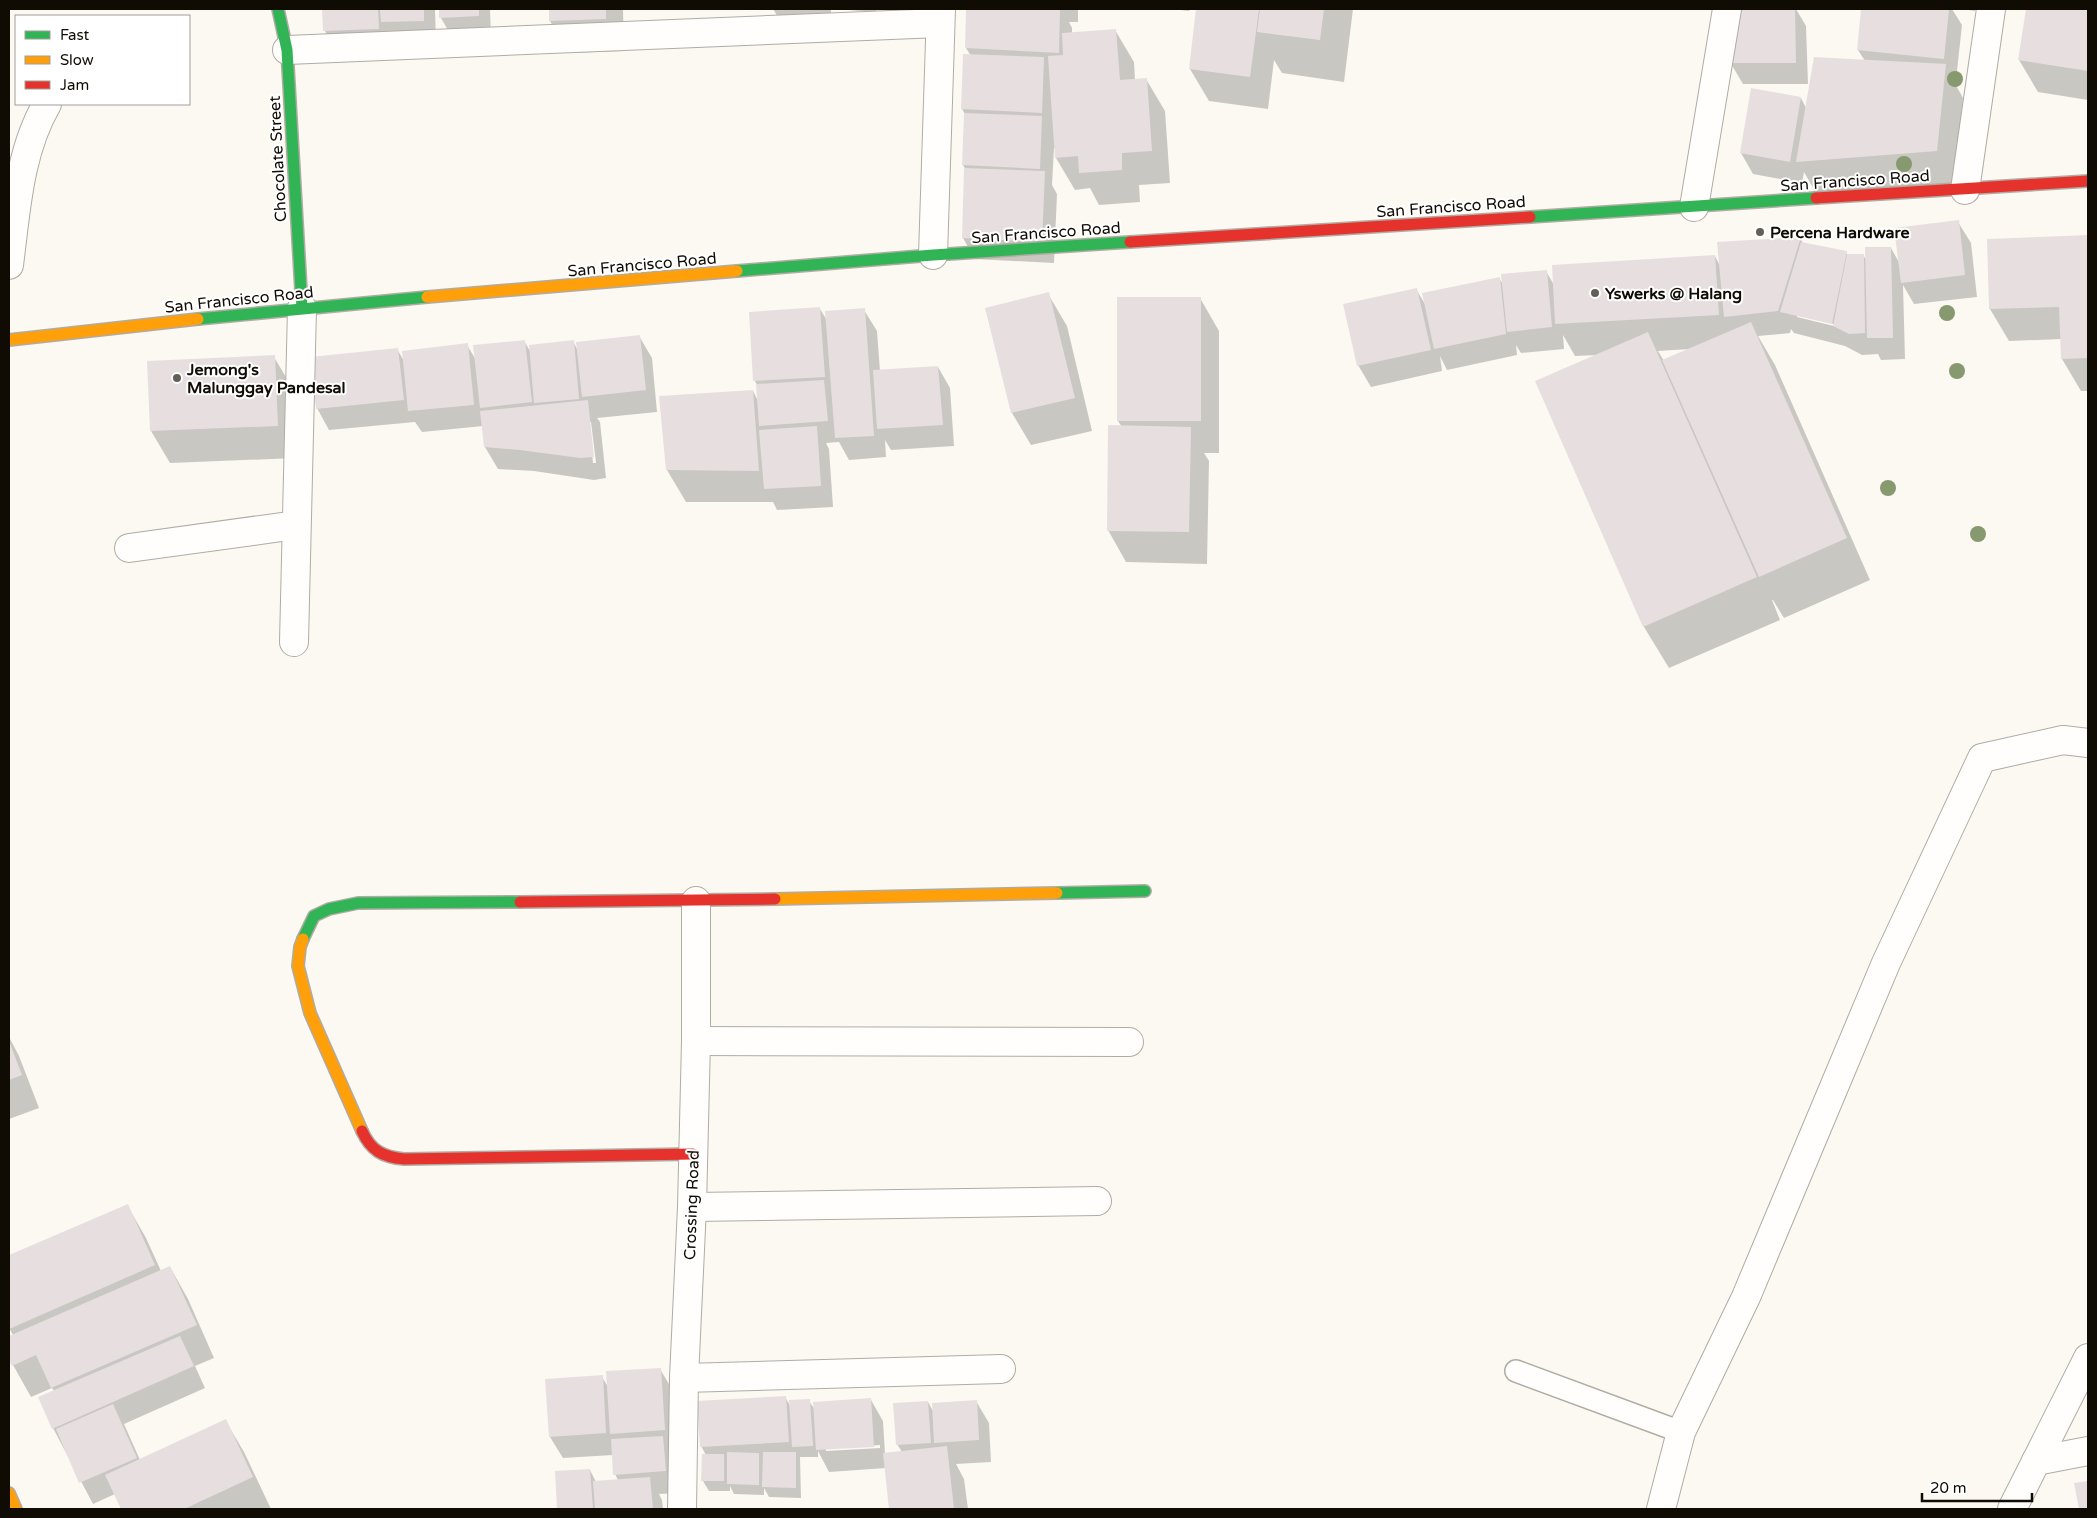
<svg xmlns="http://www.w3.org/2000/svg" width="2097" height="1518" viewBox="0 0 2097 1518" font-family="'Varela Round',sans-serif">
<style>
.shadow{fill:#0003;fill-rule:evenodd}
.building{fill:#e7dfdf}
.lines{fill:none;stroke-linecap:round;stroke-linejoin:round}
.lane-casing{stroke:#b0aca4;stroke-width:24}
.street-casing{stroke:#b0aca4;stroke-width:30}
.fast-casing{stroke:#b0aca4;stroke-width:14}
.slow-casing{stroke:#b0aca4;stroke-width:14}
.jam-casing{stroke:#b0aca4;stroke-width:14}
.lane{stroke:#fffefd;stroke-width:21}
.street{stroke:#fffefd;stroke-width:28}
.fast{stroke:#30b455;stroke-width:11}
.slow{stroke:#ff9f0a;stroke-width:11}
.jam{stroke:#e5322d;stroke-width:11}
.tree{fill:#86996f}
.poi-dot{fill:#635f57;stroke:#fff;stroke-width:2}
.labels{text-anchor:middle;stroke-width:4;stroke-linejoin:round;paint-order:stroke}
.street-label{font-size:16px;fill:#100c04;stroke:#fff}
.poi-label{font-size:16px;font-weight:bold;fill:#100c04;stroke:#fff;text-anchor:start}
</style>
<rect width="100%" height="100%" fill="#fcf9f2"/>
<g class="shadow">
<path d="M324,9H435L436,43L337,52L325,31Z"/>
<path d="M440,9H490L491,38L453,39L441,18Z"/>
<path d="M550,9H623L624,51L569,53L550,21Z"/>
<path d="M773,9H831V17H778Z"/>
<path d="M834,9H876V12Z"/>
<path d="M968,9H1078V22H1069L1072,28V33L1115,30L1134,62L1135,80L1146,79L1165,111L1170,183L1139,185L1140,202L1099,205L1090,188L1075,190L1056,158L1055,148H1054L1052,185L1057,194L1054,263L975,259L963,238L966,170L963,165L965,114L962,109L964,55L971,56L966,48Z"/>
<path d="M1170,9H1190L1189,11Z"/>
<path d="M1197,9H1353L1344,82L1282,73L1274,60L1268,109L1209,101L1190,69Z"/>
<path d="M1740,9H1796L1806,26L1808,84H1743L1730,62Z"/>
<path d="M1863,9H1952L1962,25L1956,80H1953L1963,98L1955,183L1816,193L1804,172L1802,183L1753,174L1741,153L1801,98L1806,108L1865,61L1858,50Z"/>
<path d="M1961,9H1975V11Z"/>
<path d="M2027,9H2088V100L2038,92L2019,60Z"/>
<path d="M1958,222L1971,243L1977,297L1914,304L1903,285L1905,359L1881,360L1878,354L1862,355L1845,346L1794,333L1791,329L1790,333L1758,336L1775,365L1870,580L1784,618L1773,600H1772L1780,620L1669,668L1644,627L1536,382L1598,355L1575,356L1563,335L1564,349L1521,353L1516,345L1517,355L1447,370L1440,356L1442,371L1371,387L1358,365L1416,289L1425,304L1499,278L1504,286L1546,271L1554,285L1715,256L1720,266L1800,238L1803,243L1846,252L1847,255H1863L1867,261L1891,248L1900,264ZM1797,315L1838,325V327L1797,317ZM1690,349L1664,361L1658,351Z"/>
<path d="M2088,236V391H2081L2062,359V339L2009,341L1990,309L1988,240Z"/>
<path d="M1048,294L1067,326L1092,431L1031,445L1012,413L986,309Z"/>
<path d="M1200,298L1219,331V453H1204L1209,461L1207,564L1126,562L1108,530L1122,427L1118,421Z"/>
<path d="M820,309L828,322L864,310L877,331L880,371L938,367L950,388L954,446L891,450L885,440L886,457L849,460L839,442L826,443L829,449L833,507L777,510L773,502H686L667,470L753,391L758,401L757,385L755,381L750,313Z"/>
<path d="M639,336L652,358L657,412L597,418L600,422L606,478L594,480L534,471L498,469L485,447L483,426L422,432L415,422L329,430L317,408L397,349L404,361L467,345L476,360L524,341L530,351L573,341L578,351ZM589,422H591L596,463H593Z"/>
<path d="M274,357L293,389L296,458L170,463L151,431Z"/>
<path d="M9,1037L19,1056L39,1108L9,1119Z"/>
<path d="M127,1205L146,1238L161,1271L170,1267L188,1299L214,1358L195,1366L205,1388L124,1424L140,1460L225,1420L244,1452L271,1509H122L115,1494L93,1504L53,1428L55,1392L52,1388L31,1397L13,1365L9,1356V1337L13,1335L9,1328V1257Z"/>
<path d="M660,1369L673,1391L678,1493L659,1494L662,1500L663,1509H559L556,1472L590,1470L596,1482L618,1480L615,1474L613,1455L563,1458L550,1437L602,1377L608,1387Z"/>
<path d="M785,1397L791,1407L809,1401L815,1410L871,1400L883,1421L885,1454L902,1452L897,1444L928,1402L934,1413L976,1401L989,1423L991,1462L956,1464L964,1479L968,1509H891L886,1468L829,1472L818,1451V1457H800L801,1498L769,1497L764,1488V1495L734,1494L730,1486V1491H709L703,1481L706,1455L701,1446ZM880,1445V1448L826,1451V1449Z"/>
</g>
<g class="building">
<path d="M322,9H378L379,29L323,31Z"/>
<path d="M380,9H424V21L381,22Z"/>
<path d="M439,9H479V16L439,18Z"/>
<path d="M549,9H606V19L549,21Z"/>
<path d="M966,9H1060L1059,53L965,48Z"/>
<path d="M1196,9H1259L1250,77L1189,69Z"/>
<path d="M1260,9H1324L1320,40L1257,32Z"/>
<path d="M1739,9H1795L1796,63H1729Z"/>
<path d="M1861,9H1949L1944,59L1857,50Z"/>
<path d="M2026,9H2088V71L2018,60Z"/>
<path d="M1116,29L1120,80L1147,78L1152,151L1122,153V170L1079,173L1078,156L1055,158L1048,56L1063,55L1062,33Z"/>
<path d="M963,54L1044,57L1042,113L961,109Z"/>
<path d="M1814,57L1946,64L1937,151L1796,162Z"/>
<path d="M1751,88L1801,97L1790,162L1740,153Z"/>
<path d="M964,113L1042,116L1040,169L962,165Z"/>
<path d="M964,168L1045,171L1042,242L962,238Z"/>
<path d="M1959,220L1965,275L1901,283L1894,228Z"/>
<path d="M2088,235V358L2061,359L2059,307L1989,309L1987,239Z"/>
<path d="M1801,237L1778,311L1724,317L1717,242Z"/>
<path d="M1801,242L1847,251L1832,324L1780,312Z"/>
<path d="M1865,247H1891L1893,338H1867Z"/>
<path d="M1847,254H1864L1865,333L1849,334L1833,326Z"/>
<path d="M1715,255L1719,315L1555,324L1552,265Z"/>
<path d="M1547,270L1552,327L1507,332L1501,274Z"/>
<path d="M1500,277L1506,334L1434,349L1422,293Z"/>
<path d="M1417,288L1431,350L1357,366L1343,304Z"/>
<path d="M1049,292L1075,398L1011,413L985,308Z"/>
<rect x="1117" y="297" width="84" height="124"/>
<path d="M820,307L825,377L753,381L749,312Z"/>
<path d="M865,308L874,436L835,438L825,311Z"/>
<path d="M1751,322L1847,538L1759,577L1662,360Z"/>
<path d="M1648,332L1757,577L1643,627L1535,381Z"/>
<path d="M640,335L646,390L582,397L576,342Z"/>
<path d="M525,340L532,402L480,408L473,345Z"/>
<path d="M574,340L579,399L534,403L529,345Z"/>
<path d="M468,343L474,405L408,411L402,351Z"/>
<path d="M398,348L404,400L316,409L310,357Z"/>
<path d="M275,355L278,426L150,431L147,361Z"/>
<path d="M938,366L943,425L877,429L873,370Z"/>
<path d="M824,380L828,421L759,426L756,384Z"/>
<path d="M753,390L759,471L666,470L659,396Z"/>
<path d="M588,400L594,457L580,458L520,450L484,447L480,411Z"/>
<path d="M1108,425L1191,427L1189,532L1107,531Z"/>
<path d="M817,426L821,486L764,489L759,430Z"/>
<path d="M9,1041L22,1075L9,1080Z"/>
<path d="M128,1204L155,1265L9,1329V1255Z"/>
<path d="M170,1266L197,1325L51,1388L36,1355L12,1366L9,1359V1336Z"/>
<path d="M180,1336L194,1366L52,1429L38,1397Z"/>
<path d="M661,1368L665,1430L610,1434L606,1371Z"/>
<path d="M603,1375L606,1433L549,1437L545,1379Z"/>
<path d="M786,1396L789,1442L700,1447L697,1401Z"/>
<path d="M871,1398L874,1447L816,1450L813,1402Z"/>
<path d="M810,1399L813,1446L792,1447L789,1400Z"/>
<path d="M977,1400L979,1440L934,1443L932,1403Z"/>
<path d="M928,1401L931,1443L896,1445L893,1403Z"/>
<path d="M113,1404L137,1458L79,1483L56,1429Z"/>
<path d="M226,1419L253,1477L184,1509H121L105,1475Z"/>
<path d="M663,1436L666,1471L613,1475L611,1439Z"/>
<path d="M947,1446L954,1509H889L883,1453Z"/>
<path d="M727,1452L759,1453V1485L727,1484Z"/>
<path d="M763,1452H796V1488L762,1487Z"/>
<path d="M702,1454H724V1481H701Z"/>
<path d="M590,1469L593,1509H557L555,1471Z"/>
<path d="M650,1477L653,1509H595L593,1481Z"/>
<path d="M2088,1481V1509H2079L2074,1483Z"/>
</g>
<g class="lines">
<defs>
<path id="lane" d="M1516,1371L1681,1432"/>
<g id="street">
<path d="M287,50L940,23"/>
<path d="M1965,190L1991,9"/>
<path d="M1694,207L1727,9"/>
<path d="M933,255L941,9"/>
<path d="M9,265C16,211 19,152 47,104"/>
<path d="M129,548L296,525"/>
<path d="M294,642L302,308"/>
<path d="M696,1041L1129,1042"/>
<path d="M692,1207L1097,1201"/>
<path d="M684,1378L1001,1369"/>
<path d="M2036,1461L2088,1451"/>
<path d="M682,1509L684,1378L692,1207L696,1041V901"/>
<path d="M1661,1509L1681,1432L1746,1297L1886,963L1982,758L2063,740L2088,743"/>
<path d="M2012,1509L2088,1358"/>
</g>
<g id="fast">
<path d="M278,9L287,50L302,308"/>
<path d="M1530,217L1816,198"/>
<path d="M737,271L933,255L1130,242"/>
<path d="M198,319L427,297"/>
<path d="M1057,893L1145,891"/>
<path d="M303,939L314,916L329,909L358,903L520,902"/>
</g>
<g id="slow">
<path d="M427,297L737,271"/>
<path d="M9,340L198,319"/>
<path d="M775,899L1057,893"/>
<path d="M303,939L300,947L298,966L310,1013L362,1131"/>
<path d="M9,1493L16,1509"/>
</g>
<g id="jam">
<path d="M1816,198L2088,181"/>
<path d="M1130,242L1530,217"/>
<path d="M520,902L775,899"/>
<path d="M362,1131C371,1151 383,1157 404,1159L693,1154"/>
</g>
</defs>
<use href="#lane" class="lane-casing"/>
<use href="#street" class="street-casing"/>
<use href="#fast" class="fast-casing"/>
<use href="#slow" class="slow-casing"/>
<use href="#jam" class="jam-casing"/>
<use href="#lane" class="lane"/>
<use href="#street" class="street"/>
<use href="#fast" class="fast"/>
<use href="#slow" class="slow"/>
<use href="#jam" class="jam"/>
</g>
<g class="tree">
<circle cx="1955" cy="79" r="8"/>
<circle cx="1904" cy="164" r="8"/>
<circle cx="1947" cy="313" r="8"/>
<circle cx="1957" cy="371" r="8"/>
<circle cx="1888" cy="488" r="8"/>
<circle cx="1978" cy="534" r="8"/>
</g>
<g class="poi-dot">
<circle cx="1760" cy="232" r="5"/>
<circle cx="1595" cy="293" r="5"/>
<circle cx="177" cy="378" r="5"/>
</g>
<g class="labels">
<g class="street-label">
<text transform="translate(277 159) rotate(-93)" y="6">Chocolate Street</text>
<text transform="translate(1855 180) rotate(-4)" y="6">San Francisco Road</text>
<text transform="translate(1451 206) rotate(-4)" y="6">San Francisco Road</text>
<text transform="translate(1046 232) rotate(-4)" y="6">San Francisco Road</text>
<text transform="translate(642 264) rotate(-5)" y="6">San Francisco Road</text>
<text transform="translate(239 299) rotate(-6)" y="6">San Francisco Road</text>
<text transform="translate(691 1205) rotate(-88)" y="6">Crossing Road</text>
</g>
<g class="poi-label">
<text x="1770" y="238">Percena Hardware</text>
<text x="1605" y="299">Yswerks @ Halang</text>
<text x="187" y="375">Jemong's<tspan x="187" dy="18">Malunggay Pandesal</tspan></text>
</g>
</g>
<rect width="2097" height="1518" fill="none" stroke="#100c04" stroke-width="20"/>
<rect x="15" y="15" width="175" height="90" fill="#ffffff" stroke="#9f9e9b"/>
<rect x="25" y="31" width="25" height="8" fill="#30b455" stroke="#9f9e9b"/>
<text x="60" y="40" font-size="15" fill="#100c04">Fast</text>
<rect x="25" y="56" width="25" height="8" fill="#ff9f0a" stroke="#9f9e9b"/>
<text x="60" y="65" font-size="15" fill="#100c04">Slow</text>
<rect x="25" y="81" width="25" height="8" fill="#e5322d" stroke="#9f9e9b"/>
<text x="60" y="90" font-size="15" fill="#100c04">Jam</text>
<path d="M1922 1493v8h110v-8" fill="none" stroke="#100c04" stroke-width="2.5"/>
<text x="1930" y="1493" font-size="15" fill="#100c04" stroke="#ffffff" stroke-width="4" paint-order="stroke">20 m</text>
</svg>
